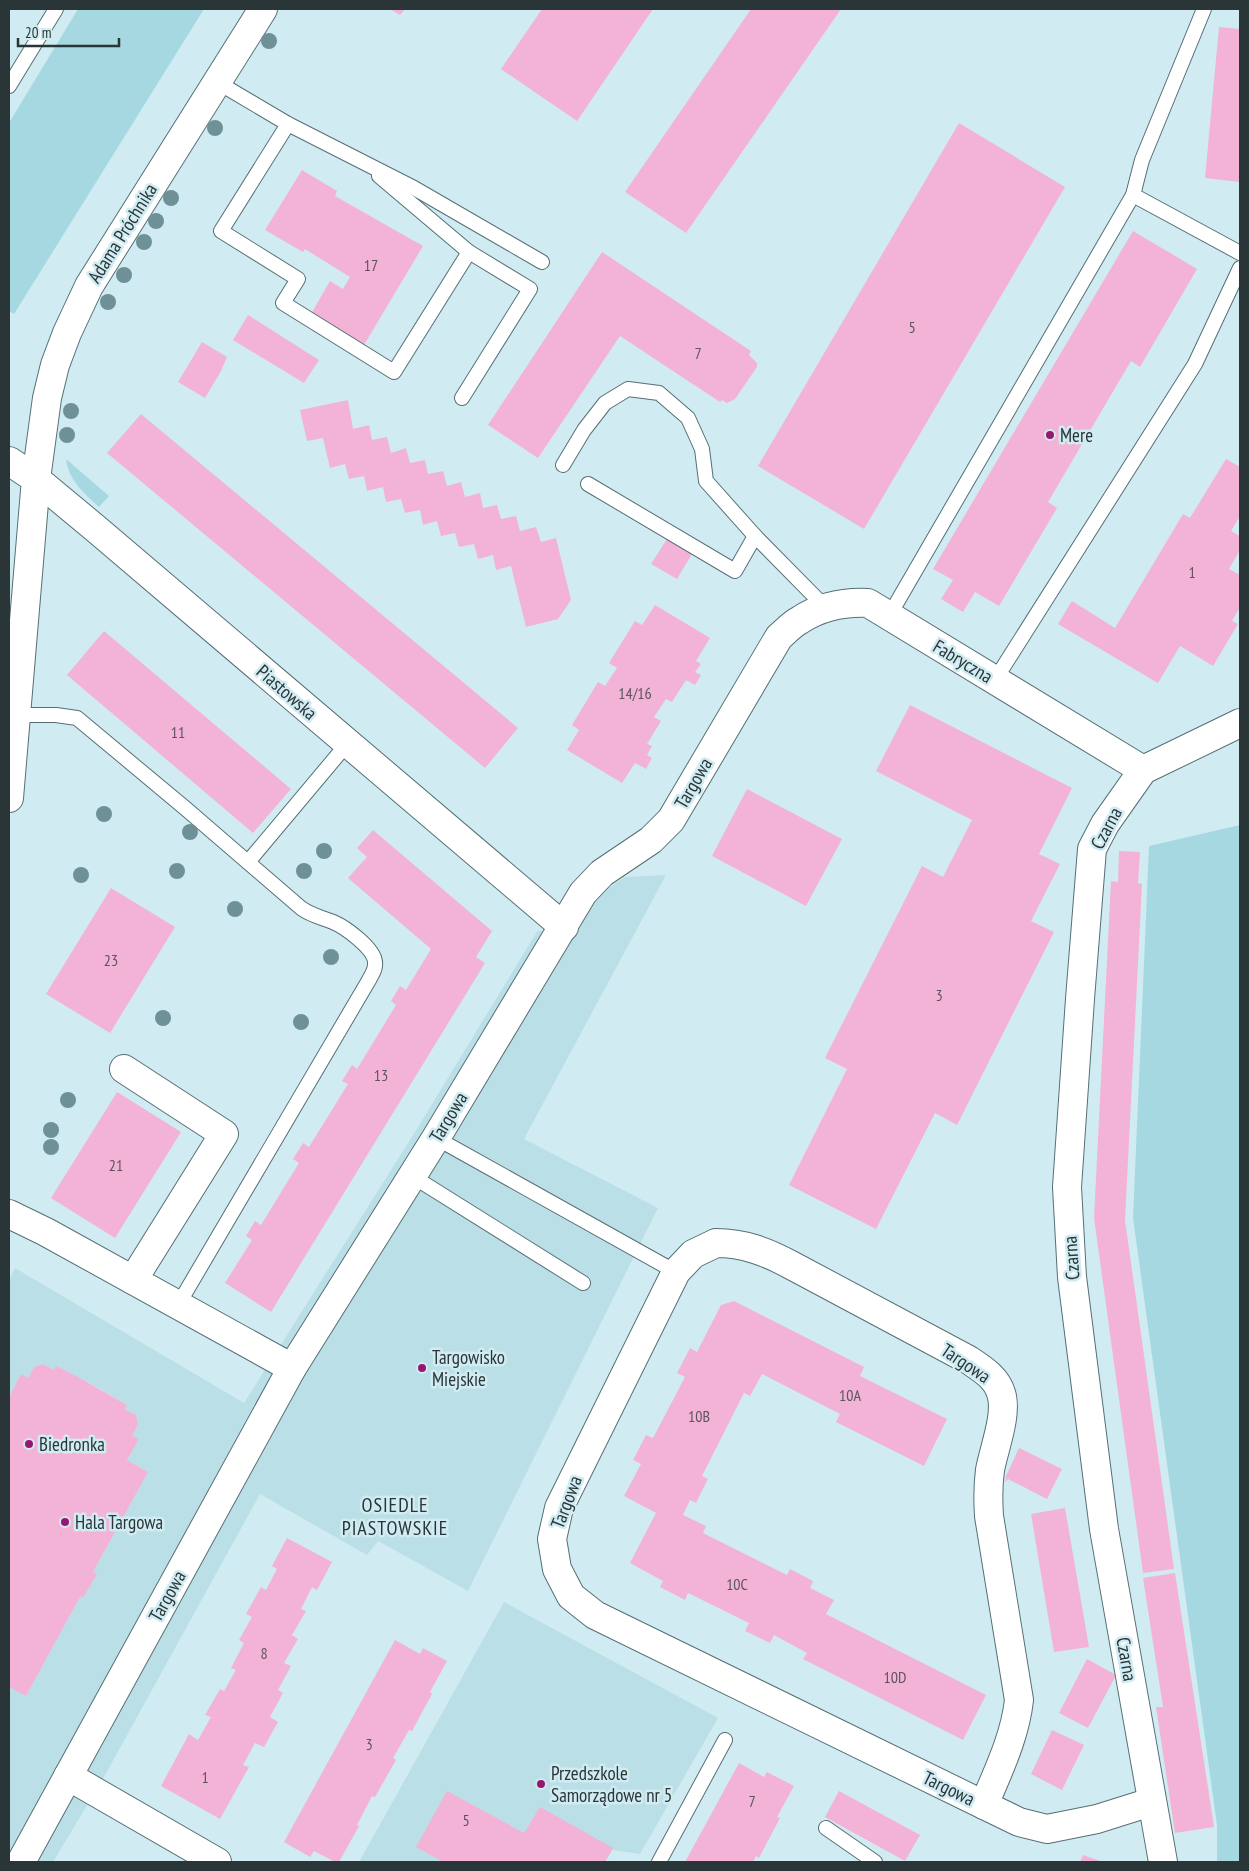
<svg xmlns="http://www.w3.org/2000/svg" width="1249" height="1871" viewBox="0 0 1249 1871" font-family="'PT Sans Narrow',sans-serif">
<style>
.built{fill:#bbdfe7}
.green{fill:#a6d8e1}
.building{fill:#f3b3d6}
.lines{fill:none;stroke-linecap:round;stroke-linejoin:round}
.lane-casing{stroke:#566f74;stroke-width:16}
.street-casing{stroke:#566f74;stroke-width:30}
.lane{stroke:#fff;stroke-width:14}
.street{stroke:#fff;stroke-width:28}
.tree{fill:#6e9198}
.poi-dot{fill:#97176e;stroke:#d0ecf2;stroke-width:2}
.labels{text-anchor:middle;stroke-width:5;stroke-linejoin:round;paint-order:stroke}
.number-label{font-size:16px;fill:#5c545f}
.street-label{font-size:19px;fill:#2a3537;stroke:#d0ecf2}
.poi-label{font-size:19px;fill:#2a3537;stroke:#d0ecf2;text-anchor:start}
.neighbourhood-label{font-size:20px;letter-spacing:1px;fill:#2a3537;stroke:#d0ecf2}
</style>
<rect width="100%" height="100%" fill="#d0ecf2"/>
<g class="built">
<path d="M666,875L524,1139L658,1208L468,1591L378,1541L367,1555L260,1494L104,1777L53,1862H9V1687L26,1696L80,1597L83,1598L90,1586L96,1574L93,1572L148,1472L127,1460L139,1439L132,1436L138,1424L136,1415L125,1409L127,1405L104,1391L80,1378L54,1370L43,1364L34,1367L28,1378L21,1375L9,1396V1280L15,1268L244,1403L415,1132L538,930L567,942L598,895L625,877Z"/>
<path d="M504,1602L718,1718L640,1854L612,1850L605,1862H359Z"/>
</g>
<g class="green">
<path d="M78,9H204L14,314L9,311V123Z"/>
<path d="M66,459L109,496L99,507C84,493 69,481 66,459Z"/>
<path d="M1240,825V1862H1217V1825L1133,1218L1149,846Z"/>
</g>
<g class="building">
<path d="M390,9H405L400,15Z"/>
<path d="M542,9H653L577,121L501,69Z"/>
<path d="M751,9H841L686,233L625,192Z"/>
<path d="M1219,27L1240,29V182L1205,178Z"/>
<path d="M959,123L1065,187L864,529L758,466Z"/>
<path d="M302,170L337,191L335,196L423,246L364,345L311,314L330,281L343,289L350,277L305,249L303,252L265,230Z"/>
<path d="M1133,231L1197,269L1140,367L1131,361L1048,502L1057,508L999,606L975,592L963,612L941,599L953,580L933,569Z"/>
<path d="M602,252L751,351L749,355L757,363V367L735,399L727,403L722,400L720,402L620,336L538,458L488,425Z"/>
<path d="M248,315L319,360L304,383L233,340Z"/>
<path d="M202,342L227,357L221,371L205,398L178,382Z"/>
<path d="M348,400L353,429L369,425L372,440L387,437L391,453L406,448L410,463L425,460L428,474L443,471L447,486L461,482L465,497L480,493L483,508L497,505L501,519L516,516L520,531L536,527L541,542L556,538L571,600L558,619L526,627L511,566L496,570L493,555L478,559L474,544L459,547L455,533L441,536L437,521L423,525L420,510L405,513L401,499L386,502L383,487L367,491L364,476L349,479L345,464L330,468L323,438L307,441L300,410Z"/>
<path d="M141,414L518,728L485,768L107,453Z"/>
<path d="M1226,459L1240,467V516L1231,531L1240,536V550L1229,569L1240,575V607L1232,621L1238,624L1213,666L1180,646L1158,683L1058,624L1072,601L1115,628L1183,514L1190,518Z"/>
<path d="M674,528L698,544L677,579L651,564Z"/>
<path d="M655,605L710,638L696,661L701,664L695,672L701,675L695,685L686,680L672,702L666,699L654,717L661,721L647,744L652,746L647,755L652,758L646,769L635,763L622,783L567,750L579,730L572,725L575,720L598,682L605,686L617,668L609,663L635,621L642,625Z"/>
<path d="M104,631L291,789L253,833L67,675Z"/>
<path d="M910,705L1072,788L1039,854L1060,864L1031,921L1054,932L957,1125L935,1113L876,1229L789,1185L847,1069L825,1058L922,866L943,877L972,820L876,771Z"/>
<path d="M747,789L842,839L806,906L712,856Z"/>
<path d="M373,830L492,931L476,957L485,963L271,1312L225,1283L252,1240L246,1236L255,1221L261,1225L299,1163L293,1159L303,1143L309,1147L348,1084L342,1081L352,1065L357,1069L396,1005L391,1001L400,986L406,990L431,949L348,878L367,857L357,848Z"/>
<path d="M1119,851L1140,852L1138,883L1142,884L1125,1220L1174,1569L1143,1573L1094,1218L1111,881L1118,882Z"/>
<path d="M111,888L175,927L110,1033L46,994Z"/>
<path d="M117,1092L181,1132L115,1238L51,1198Z"/>
<path d="M734,1301L864,1367L860,1376L947,1419L924,1466L836,1422L840,1414L762,1374L750,1396L744,1393L702,1476L708,1479L696,1503L690,1500L683,1515L706,1526L703,1533L787,1575L790,1569L813,1581L810,1588L834,1600L826,1614L986,1695L963,1740L803,1659L807,1653L774,1635L770,1643L745,1631L749,1623L688,1593L685,1600L660,1587L663,1581L630,1563L656,1513L624,1496L641,1464L633,1460L646,1435L653,1438L685,1377L677,1373L690,1348L697,1352L721,1305Z"/>
<path d="M43,1364L54,1370L56,1366L80,1378L127,1405L125,1409L136,1415L138,1424L132,1436L139,1439L127,1460L148,1472L93,1572L97,1574L83,1598L80,1597L26,1696L9,1687V1397L21,1374L28,1378L34,1367Z"/>
<path d="M1019,1448L1062,1469L1047,1499L1008,1479L1005,1482L1006,1478H1005Z"/>
<path d="M1065,1508L1089,1647L1054,1652L1031,1514Z"/>
<path d="M287,1538L332,1562L317,1590L312,1587L301,1609L306,1611L292,1635L298,1639L284,1663L291,1666L278,1690L283,1693L270,1717L278,1722L264,1747L255,1743L243,1765L249,1767L220,1819L161,1786L189,1734L198,1740L211,1717L205,1715L220,1689L224,1691L236,1670L231,1668L244,1643L239,1640L252,1617L246,1614L261,1587L266,1590L277,1569L272,1566Z"/>
<path d="M1175,1573L1214,1827L1175,1833L1156,1707H1163L1143,1578Z"/>
<path d="M395,1640L420,1654L423,1648L447,1661L430,1692L432,1694L412,1731L409,1730L393,1758L396,1760L375,1797L372,1796L357,1825L359,1826L339,1862H335L314,1851L310,1857L284,1842Z"/>
<path d="M1087,1659L1116,1675L1088,1728L1059,1713Z"/>
<path d="M1052,1730L1084,1745L1062,1790L1031,1774Z"/>
<path d="M739,1763L764,1777L767,1772L794,1786L777,1817L780,1818L759,1858L756,1856L753,1862H685Z"/>
<path d="M447,1791L524,1833L540,1807L613,1848L605,1862H443L416,1847Z"/>
<path d="M839,1791L920,1835L905,1861L825,1817Z"/>
<path d="M1083,1855L1103,1862H1080Z"/>
</g>
<g class="lines">
<defs>
<g id="lane">
<path d="M217,82L288,124L414,188L542,262"/>
<path d="M9,86L56,9"/>
<path d="M288,124L221,231L298,279L283,303L394,372L469,252"/>
<path d="M379,176L469,252L530,289L462,398"/>
<path d="M1133,195L1240,253"/>
<path d="M563,465L584,430L605,403L628,389L659,393L688,418L702,449L706,481L755,536"/>
<path d="M588,484L735,571L755,536L826,608"/>
<path d="M889,616L1133,195L1142,160L1204,9"/>
<path d="M995,680L1195,364L1240,268"/>
<path d="M17,715H56L77,718L185,808L301,908C312,916 321,917 333,922C345,927 374,948 375,962C376,969 372,974 369,980L178,1305"/>
<path d="M248,862L347,744"/>
<path d="M436,1138L676,1272"/>
<path d="M412,1176L583,1283"/>
<path d="M826,1828L875,1862"/>
<path d="M659,1862L725,1740"/>
</g>
<g id="street">
<path d="M9,461L36,479L95,528L564,927"/>
<path d="M9,798L36,479L47,398L55,365L67,333L89,286L263,9"/>
<path d="M124,1069L224,1134L133,1280"/>
<path d="M9,1214L46,1232L292,1368"/>
<path d="M716,1243C744,1243 767,1252 791,1265L969,1360C982,1369 996,1377 1001,1393C1008,1414 994,1448 990,1470C988,1485 988,1501 989,1516L1019,1700C1015,1737 998,1771 984,1805L595,1615L571,1596L557,1569L552,1539L559,1508L676,1272L693,1254Z"/>
<path d="M68,1776L217,1862"/>
<path d="M984,1805L1019,1822L1047,1829L1097,1819L1151,1802"/>
<path d="M21,1862L292,1368L436,1138L583,893L602,873L651,840L671,820L779,637C785,632 792,624 800,620C820,607 845,602 868,603L1143,770"/>
<path d="M1163,1862L1104,1529L1072,1277L1067,1187L1080,999L1092,849L1105,824L1143,770L1240,723"/>
</g>
</defs>
<use href="#lane" class="lane-casing"/>
<use href="#street" class="street-casing"/>
<use href="#lane" class="lane"/>
<use href="#street" class="street"/>
</g>
<g class="tree">
<circle cx="269" cy="41" r="8"/>
<circle cx="215" cy="128" r="8"/>
<circle cx="171" cy="198" r="8"/>
<circle cx="156" cy="221" r="8"/>
<circle cx="144" cy="242" r="8"/>
<circle cx="124" cy="275" r="8"/>
<circle cx="108" cy="302" r="8"/>
<circle cx="71" cy="411" r="8"/>
<circle cx="67" cy="435" r="8"/>
<circle cx="104" cy="814" r="8"/>
<circle cx="190" cy="832" r="8"/>
<circle cx="324" cy="851" r="8"/>
<circle cx="177" cy="871" r="8"/>
<circle cx="304" cy="871" r="8"/>
<circle cx="81" cy="875" r="8"/>
<circle cx="235" cy="909" r="8"/>
<circle cx="331" cy="957" r="8"/>
<circle cx="163" cy="1018" r="8"/>
<circle cx="301" cy="1022" r="8"/>
<circle cx="68" cy="1100" r="8"/>
<circle cx="51" cy="1130" r="8"/>
<circle cx="51" cy="1147" r="8"/>
</g>
<g class="poi-dot">
<circle cx="1050" cy="435" r="5"/>
<circle cx="422" cy="1368" r="5"/>
<circle cx="29" cy="1444" r="5"/>
<circle cx="65" cy="1522" r="5"/>
<circle cx="541" cy="1784" r="5"/>
</g>
<g class="labels">
<g class="number-label">
<text x="371" y="271">17</text>
<text x="912" y="333">5</text>
<text x="698" y="359">7</text>
<text x="1192" y="578">1</text>
<text x="635" y="699">14/16</text>
<text x="178" y="738">11</text>
<text x="111" y="966">23</text>
<text x="939" y="1001">3</text>
<text x="381" y="1081">13</text>
<text x="116" y="1171">21</text>
<text x="850" y="1401">10A</text>
<text x="699" y="1422">10B</text>
<text x="737" y="1590">10C</text>
<text x="264" y="1659">8</text>
<text x="895" y="1683">10D</text>
<text x="369" y="1750">3</text>
<text x="205" y="1783">1</text>
<text x="752" y="1807">7</text>
<text x="466" y="1826">5</text>
</g>
<g class="street-label">
<text transform="translate(122 233) rotate(-58)" y="7">Adama Próchnika</text>
<text transform="translate(963 661) rotate(31)" y="7">Fabryczna</text>
<text transform="translate(287 692) rotate(41)" y="7">Piastowska</text>
<text transform="translate(693 783) rotate(-60)" y="7">Targowa</text>
<text transform="translate(1106 828) rotate(-62)" y="7">Czarna</text>
<text transform="translate(448 1117) rotate(-59)" y="7">Targowa</text>
<text transform="translate(1071 1258) rotate(-94)" y="7">Czarna</text>
<text transform="translate(966 1363) rotate(34)" y="7">Targowa</text>
<text transform="translate(566 1502) rotate(-69)" y="7">Targowa</text>
<text transform="translate(167 1596) rotate(-61)" y="7">Targowa</text>
<text transform="translate(1127 1659) rotate(80)" y="7">Czarna</text>
<text transform="translate(949 1788) rotate(26)" y="7">Targowa</text>
</g>
<g class="poi-label">
<text x="1060" y="442">Mere</text>
<text x="432" y="1364">Targowisko<tspan x="432" dy="22">Miejskie</tspan></text>
<text x="39" y="1451">Biedronka</text>
<text x="75" y="1529">Hala Targowa</text>
<text x="551" y="1780">Przedszkole<tspan x="551" dy="22">Samorządowe nr 5</tspan></text>
</g>
<g class="neighbourhood-label">
<text x="395" y="1512">OSIEDLE<tspan x="395" dy="23">PIASTOWSKIE</tspan></text>
</g>
</g>
<rect width="1249" height="1871" fill="none" stroke="#2a3537" stroke-width="20"/>
<path d="M18 38v8h101v-8" fill="none" stroke="#2a3537" stroke-width="2.5"/>
<text x="25" y="38" font-size="15" fill="#2a3537" stroke="#d0ecf2" stroke-width="4" paint-order="stroke">20 m</text>
</svg>
